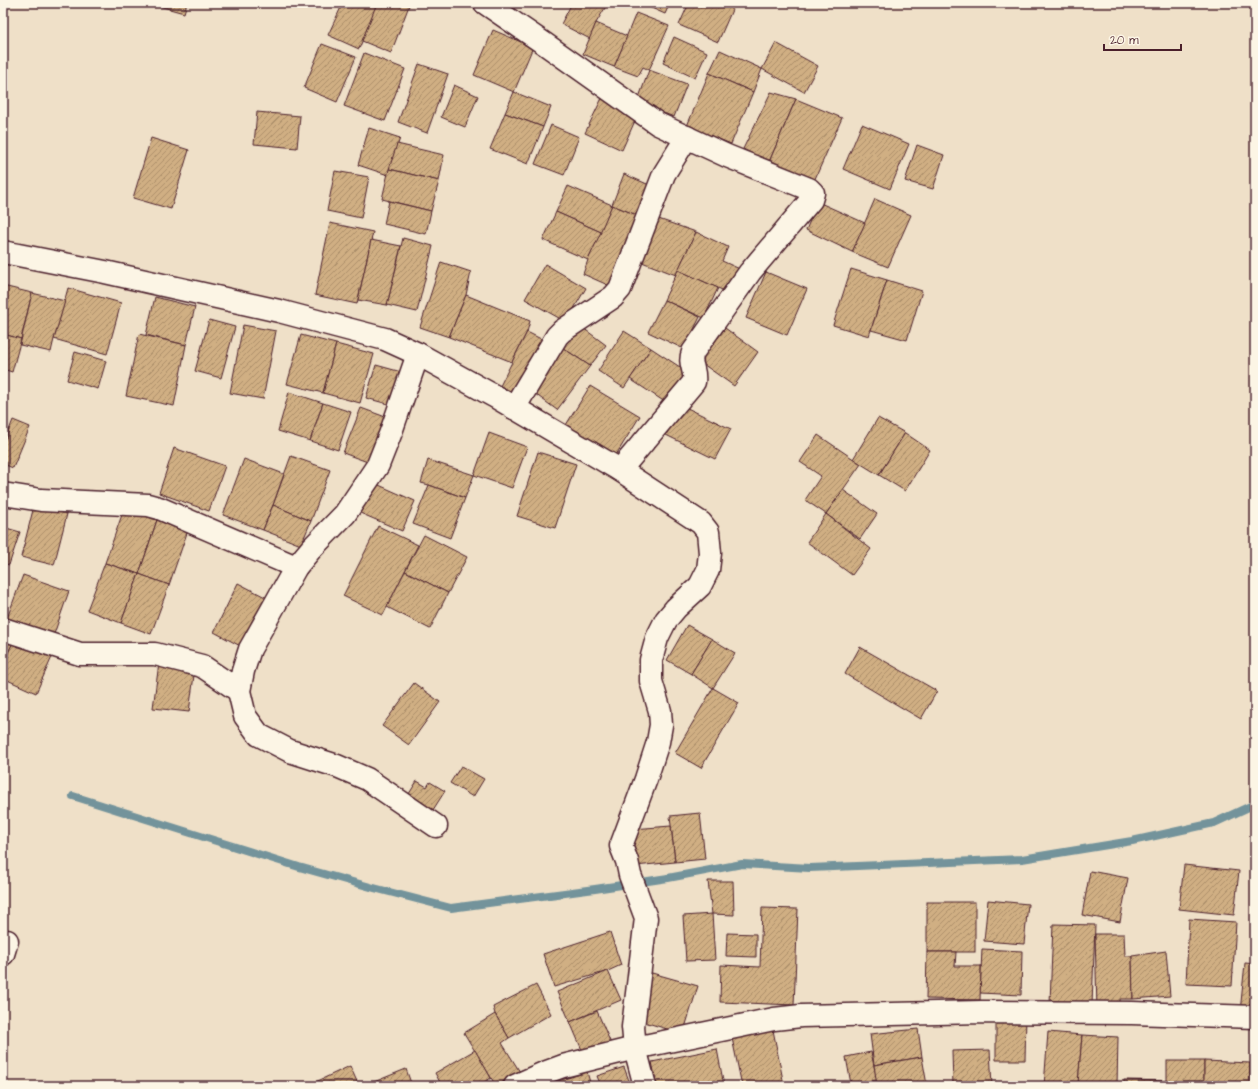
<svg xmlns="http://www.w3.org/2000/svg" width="1258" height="1089" viewBox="0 0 1258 1089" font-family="'Architects Daughter',sans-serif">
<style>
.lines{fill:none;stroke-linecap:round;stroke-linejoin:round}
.stream{stroke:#73939b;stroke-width:8}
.building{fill:url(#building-hatch);stroke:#4a1f2b}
.minor-casing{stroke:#4a1f2b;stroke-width:25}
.minor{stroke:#fcf5e5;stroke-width:22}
</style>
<defs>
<pattern id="building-hatch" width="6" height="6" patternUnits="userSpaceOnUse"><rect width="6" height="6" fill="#d0af83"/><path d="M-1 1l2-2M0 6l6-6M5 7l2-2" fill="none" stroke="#ab8e6b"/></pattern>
</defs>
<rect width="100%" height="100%" fill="#efe0c8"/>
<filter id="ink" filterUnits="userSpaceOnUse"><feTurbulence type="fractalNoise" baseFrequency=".025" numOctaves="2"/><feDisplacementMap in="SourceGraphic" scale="8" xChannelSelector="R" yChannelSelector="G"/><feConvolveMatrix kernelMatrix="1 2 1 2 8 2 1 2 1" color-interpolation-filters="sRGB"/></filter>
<g filter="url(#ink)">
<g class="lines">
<path class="stream" d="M73,796L299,867L374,888L451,908L595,889L668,878L742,864L810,868L1022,859L1132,841L1214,823L1255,804"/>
</g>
<g class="building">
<path d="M148,3H187L184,13Z"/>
<path d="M343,3H367L376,7L359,49L328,35Z"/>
<path d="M377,3H410L391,53L362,41Z"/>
<path d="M527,3H546V6Z"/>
<path d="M572,3H608L596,23L590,39L561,24Z"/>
<path d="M640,3H670L665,14Z"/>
<path d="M689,3H735L718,42L679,25Z"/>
<path d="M636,13L669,26L649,70L643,67L638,76L614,67Z"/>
<path d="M596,23L627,36L614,67L583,54Z"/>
<path d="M493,30L533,47L514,92L474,75Z"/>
<path d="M674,37L707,52L695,78L663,63Z"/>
<path d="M776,43L818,66L804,92L762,69Z"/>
<path d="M322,44L356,57L337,102L304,88Z"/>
<path d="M720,50L762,69L753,92L709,73Z"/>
<path d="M364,53L405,69L385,121L344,106Z"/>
<path d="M419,64L448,74L427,133L398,122Z"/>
<path d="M649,70L687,84L674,117L637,103Z"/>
<path d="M709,73L753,92L731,144L687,126Z"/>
<path d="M454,85L478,96L465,127L441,117Z"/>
<path d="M514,92L551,107L543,127L505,113Z"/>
<path d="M771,92L796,99L769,162L743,149Z"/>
<path d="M602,98L638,114L622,150L585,133Z"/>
<path d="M796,99L842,118L814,181L769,162Z"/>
<path d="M257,112L300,116L297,148L254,144Z"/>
<path d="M505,113L543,127L528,164L490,149Z"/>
<path d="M862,124L909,144L890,189L843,169Z"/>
<path d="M551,125L579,137L564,175L535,164Z"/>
<path d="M369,128L400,138L388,175L358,165Z"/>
<path d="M151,138L189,150L171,209L133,198Z"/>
<path d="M397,144L444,155L439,181L389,169Z"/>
<path d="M917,145L944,155L933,189L905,181Z"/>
<path d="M389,169L439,181L431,211L382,199Z"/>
<path d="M335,171L369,177L361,218L327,211Z"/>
<path d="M624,174L654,187L639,216L612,205Z"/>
<path d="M568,186L612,205L601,232L556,212Z"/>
<path d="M875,199L911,215L888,267L852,252Z"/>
<path d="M389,201L431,211L426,234L384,224Z"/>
<path d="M818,202L865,223L852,252L806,230Z"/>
<path d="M612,205L639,216L610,286L583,274L588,260Z"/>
<path d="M556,212L601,232L588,260L543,240Z"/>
<path d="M650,216L696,232L676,275L634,259Z"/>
<path d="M330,223L373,232L357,304L315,295Z"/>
<path d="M696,232L728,247L722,261L742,270L731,294L678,270Z"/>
<path d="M403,238L433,246L417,312L387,305Z"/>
<path d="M371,240L401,246L387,305L358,300Z"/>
<path d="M441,262L471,272L466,295L449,337L420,327Z"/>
<path d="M545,264L586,288L566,322L525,299Z"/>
<path d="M851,269L887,280L869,336L833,325Z"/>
<path d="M678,270L718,288L704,318L664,300Z"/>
<path d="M766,272L807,289L787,335L746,318Z"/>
<path d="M887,280L922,291L907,340L871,330Z"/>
<path d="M3,286L32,293L21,339L3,334Z"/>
<path d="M68,288L121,303L107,354L54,339Z"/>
<path d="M32,293L65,301L54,339L51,352L20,345Z"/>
<path d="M466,295L530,321L527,332L512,362L449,337Z"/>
<path d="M155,297L195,307L186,345L146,335Z"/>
<path d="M664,300L700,317L684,349L648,332Z"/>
<path d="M209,320L235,327L221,378L195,371Z"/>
<path d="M243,325L276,331L263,399L230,393Z"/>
<path d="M579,325L606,345L590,366L563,348Z"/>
<path d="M725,328L758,352L734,386L700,362Z"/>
<path d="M624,331L651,348L624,388L598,371Z"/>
<path d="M527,332L545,341L519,395L500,386Z"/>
<path d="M3,334L21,339L12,372L3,369Z"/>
<path d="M139,334L186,345L174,406L126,396Z"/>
<path d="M301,335L336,344L323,393L287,384Z"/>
<path d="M336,344L374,354L360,403L323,393Z"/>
<path d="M563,348L590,366L557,410L531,391Z"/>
<path d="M651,348L689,373L668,404L630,379Z"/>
<path d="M75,352L106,361L98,389L67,380Z"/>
<path d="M376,365L405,373L395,406L366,398Z"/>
<path d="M590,386L640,416L616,455L566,425Z"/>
<path d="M289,392L323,403L310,441L278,431Z"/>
<path d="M323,403L351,412L338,450L310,441Z"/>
<path d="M681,405L731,429L715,459L666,435Z"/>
<path d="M361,408L391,419L373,464L343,453Z"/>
<path d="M878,418L905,433L879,475L853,459Z"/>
<path d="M13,420L30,427L13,468L3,464V445Z"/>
<path d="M3,428L9,430L3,445Z"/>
<path d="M489,433L527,447L512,488L474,475Z"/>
<path d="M905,433L930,450L905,491L879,475Z"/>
<path d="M818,435L861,464L826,514L805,500L821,476L800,462Z"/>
<path d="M174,448L225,466L209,511L159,493Z"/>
<path d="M538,452L576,464L555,528L517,516Z"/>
<path d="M291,456L330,470L311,521L273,505Z"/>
<path d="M244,459L284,474L273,505L263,530L223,515Z"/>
<path d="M428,460L474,475L465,498L429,485L421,483Z"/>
<path d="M372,482L415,501L402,531L360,513Z"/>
<path d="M429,485L465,498L450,538L413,524Z"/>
<path d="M843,490L877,514L860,539L826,514Z"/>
<path d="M273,505L311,521L301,545L263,530Z"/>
<path d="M34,506L67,514L54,565L21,557Z"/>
<path d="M124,509L157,520L139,574L105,563Z"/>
<path d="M826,514L871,549L852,575L807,542Z"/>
<path d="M157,520L188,530L169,585L139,574Z"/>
<path d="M378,526L418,545L383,615L343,596Z"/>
<path d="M3,527L20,532L9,565L3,563Z"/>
<path d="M424,535L467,557L448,593L405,571Z"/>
<path d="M105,563L139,574L121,623L87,610Z"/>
<path d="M405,571L448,593L430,629L387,607Z"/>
<path d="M139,574L169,585L151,634L121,623Z"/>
<path d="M23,575L69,591L53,637L6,621Z"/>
<path d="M238,583L271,600L246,649L214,632Z"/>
<path d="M687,625L712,639L691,674L667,660Z"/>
<path d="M3,635L14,640L3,664Z"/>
<path d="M712,639L735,653L713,688L691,674Z"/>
<path d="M14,640L52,657L36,693L3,678V664Z"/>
<path d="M860,647L937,691L921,719L845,674Z"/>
<path d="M159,663L195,668L189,712L153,708Z"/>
<path d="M414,683L440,702L409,745L382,726Z"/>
<path d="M713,688L739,703L701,768L675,753Z"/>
<path d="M461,766L484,779L473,797L450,783Z"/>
<path d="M417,781L427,787L430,782L445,791L431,813L407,797Z"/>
<path d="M700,813L705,859L675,862L670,816Z"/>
<path d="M671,826L675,862L635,866L633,829Z"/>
<path d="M1184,865L1239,871L1234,915L1179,909Z"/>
<path d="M1090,871L1128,878L1120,922L1082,915Z"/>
<path d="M708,881H733L734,915L712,914Z"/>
<path d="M988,900L1028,904L1024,944L984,941Z"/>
<rect x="927" y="902" width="48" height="50"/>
<path d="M762,908L798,909L794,1005L720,1002L721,965L760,967Z"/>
<path d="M712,914L715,960L686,961L683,916Z"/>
<path d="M1189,919L1236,922L1232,986L1186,984Z"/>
<path d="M1053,924L1095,925L1092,1005L1050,1003Z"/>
<path d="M610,932L621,965L608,971L554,987L543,954Z"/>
<path d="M727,933L756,934V957L726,956Z"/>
<path d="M1095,934H1124L1125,956H1132L1133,999H1120V1008L1097,1009Z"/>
<path d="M982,949L1022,951L1021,995L980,993Z"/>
<path d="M1166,951L1170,996L1133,999L1132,956Z"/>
<path d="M927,952H956L955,966H981L980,1000L926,999Z"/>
<path d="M1245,963L1255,964V1014L1240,1012Z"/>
<path d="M608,971L621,1000L570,1022L557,992Z"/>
<path d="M652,973L698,986L683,1034L638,1020Z"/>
<path d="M536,985L551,1014L509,1038L495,1014L493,1007Z"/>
<path d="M597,1011L612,1046L585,1057L570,1022Z"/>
<path d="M495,1014L509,1038L502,1043L520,1072L496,1086L464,1033Z"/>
<path d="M996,1015H1026L1025,1060H996Z"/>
<path d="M918,1029L922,1057L874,1065L870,1034Z"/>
<path d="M773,1030L784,1085L777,1086H742L732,1038Z"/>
<path d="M1048,1032L1082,1035L1078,1086H1044Z"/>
<path d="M1082,1035L1118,1037L1117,1086L1078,1084Z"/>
<path d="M717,1049L724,1086H657L652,1062Z"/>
<path d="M475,1050L491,1078L478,1086H442L435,1073Z"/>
<path d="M990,1050L992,1086H953L952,1051Z"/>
<path d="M871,1052L877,1080L851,1084L846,1057Z"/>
<path d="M922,1057L927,1085L877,1086L874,1065Z"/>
<rect x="1167" y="1061" width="37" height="25"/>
<path d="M1204,1061L1250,1063V1086H1204Z"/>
<path d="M350,1066L359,1086H307Z"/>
<path d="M624,1067L631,1086H601L597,1076Z"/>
<path d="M406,1069L412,1086H370L369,1084Z"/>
<path d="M587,1072L591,1086H549L548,1084Z"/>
<path d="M1124,1080L1168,1081L1167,1086H1124Z"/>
<path d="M866,1081L867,1086H842Z"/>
<path d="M1078,1084L1117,1086H1078Z"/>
</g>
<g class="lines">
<defs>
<g id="minor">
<path d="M485,3L545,44L658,124L727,156L809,189L813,193L811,200L750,272L693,352C688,365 696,368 694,382L620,470"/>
<path d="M3,252L105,272L279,311L385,339L418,354L494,396L620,470L701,523L708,532L710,553L708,570L700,586L676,608L666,620L657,638L651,660V681L660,711L661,725L658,742L646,779L621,846L627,861L630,875L646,918L633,1027L635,1048L645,1086"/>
<path d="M418,354L391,432L378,465L345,514L311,549L296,567L250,649L243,671L239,691L245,716L259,735L290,751L337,766L367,779L436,826"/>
<path d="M514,408L557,336L562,331L613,297L620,289L664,174L687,137"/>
<path d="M3,494L41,500L148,505L159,508L296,567"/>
<path d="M3,629L80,654H155L202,666L239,691"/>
<path d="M3,954L7,941"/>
<path d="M515,1086L544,1073L563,1066L635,1048L774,1019L801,1016L982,1012L1132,1013L1255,1017"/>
</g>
</defs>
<use href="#minor" class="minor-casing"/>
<use href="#minor" class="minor"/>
</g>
</g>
<rect width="1258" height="1089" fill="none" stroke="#fcf5e5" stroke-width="16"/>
<rect x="8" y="8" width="1242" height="1073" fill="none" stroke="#4a1f2b" stroke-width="1.5" filter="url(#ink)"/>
<path d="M1104 44v6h77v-6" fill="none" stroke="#4a1f2b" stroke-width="2"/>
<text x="1110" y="44" font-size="12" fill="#4a1f2b" stroke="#fcf5e5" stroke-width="3" paint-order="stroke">20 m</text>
</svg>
